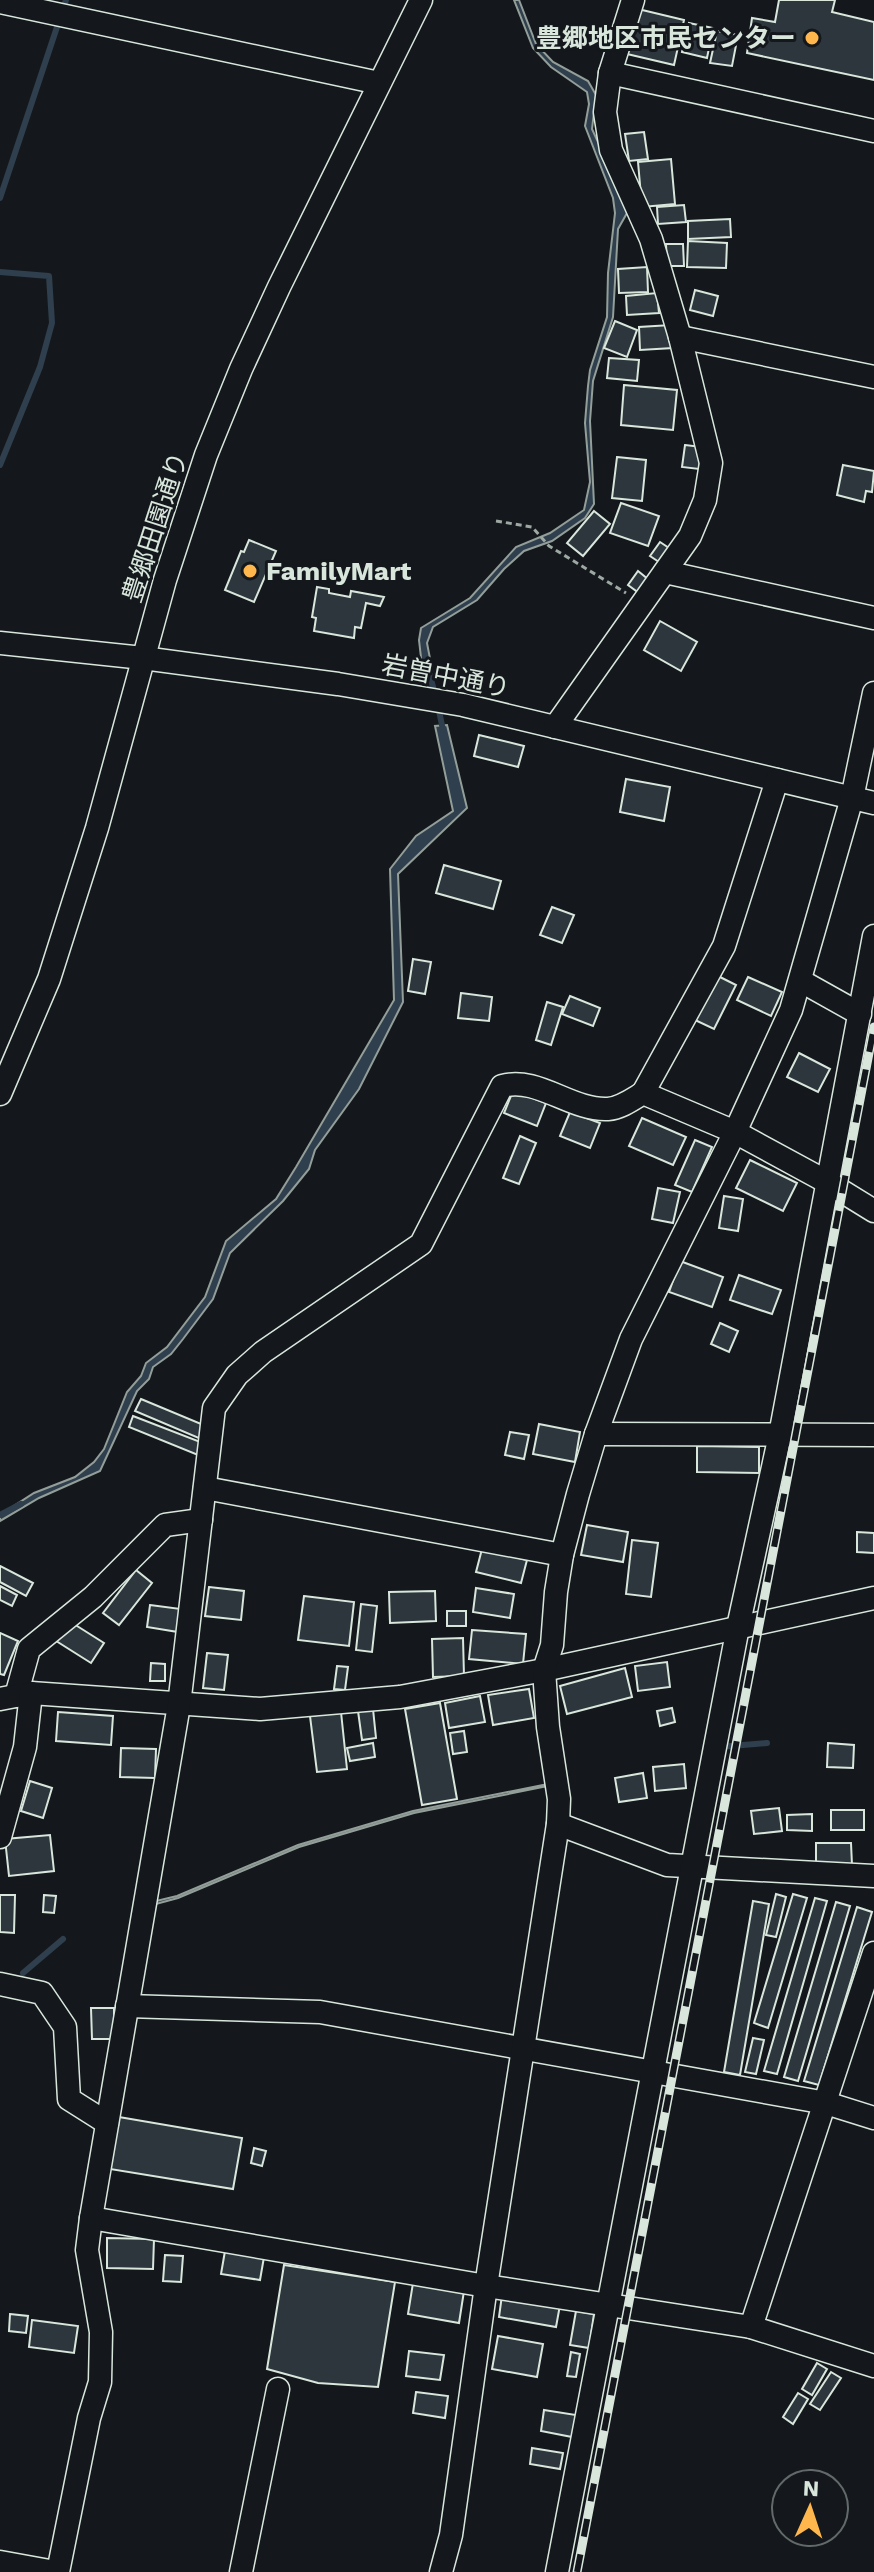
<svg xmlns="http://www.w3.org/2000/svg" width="874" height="2572" viewBox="0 0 874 2572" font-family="'Work Sans','Noto Sans JP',sans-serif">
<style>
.water{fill:#2f3f4d;stroke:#939e99;stroke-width:2}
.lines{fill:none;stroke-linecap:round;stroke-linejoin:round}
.stream{stroke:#2f3f4d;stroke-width:6}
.building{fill:#2c363c;stroke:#d8e6dc;stroke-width:2}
.minor-casing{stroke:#d8e6dc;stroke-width:25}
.path{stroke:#9da8a2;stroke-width:3;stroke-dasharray:6 4;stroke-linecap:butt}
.minor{stroke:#14181c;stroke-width:22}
.rail-casing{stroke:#d8e6dc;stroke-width:9}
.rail{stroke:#14181c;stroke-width:6;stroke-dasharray:18;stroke-linecap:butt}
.poi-dot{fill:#ffb74d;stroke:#14181c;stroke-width:3}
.labels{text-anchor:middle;stroke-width:6;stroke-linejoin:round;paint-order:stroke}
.poi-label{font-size:26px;font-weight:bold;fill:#d8e6dc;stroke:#14181c;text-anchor:end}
.street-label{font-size:26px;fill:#d8e6dc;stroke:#14181c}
</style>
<rect width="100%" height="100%" fill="#14181c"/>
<g class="water">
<path d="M514,0H519L536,44L553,62L588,81L596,95L592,129L621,192L627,213L618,229L613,317L593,381L590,421L594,504L585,518L552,541L524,551L504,569L477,600L433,627L427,643L433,674L423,675L419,640L421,628L470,598L516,547L550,533L584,510L590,482L585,423L588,386L590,370L607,317L608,273L615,213L613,198L585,126L589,104L587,92L551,67L533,48Z"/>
<path d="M447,725L467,808L398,874L403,1002L359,1089L315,1150L309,1169L283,1201L230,1253L213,1299L183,1339L171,1354L153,1367L149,1379L137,1391L100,1471L39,1498L0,1521V1515L34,1493L75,1477L94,1462L104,1449L127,1392L141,1376L146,1363L167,1347L205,1297L226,1241L276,1199L296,1167L394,1000L390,869L416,836L453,811L435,726Z"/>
<path d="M553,1783V1785L414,1813L299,1847L178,1898L156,1904V1901L177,1896L298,1845L413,1811Z"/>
</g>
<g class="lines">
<g class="stream">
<path d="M0,198L66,0"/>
<path d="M0,272L49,276L52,323L40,367L0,465"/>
<path d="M428,667L435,695"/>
<path d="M438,706L443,730"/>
<path d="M0,1515L21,1504"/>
<path d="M719,1747L767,1743"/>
<path d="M23,1973L63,1939"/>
</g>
</g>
<g class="building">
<path d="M779,0H835L832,12L874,22V80L747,53L752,18L775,22Z"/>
<path d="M638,9L684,20L674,65L627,54Z"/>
<path d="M689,23L713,28L707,58L682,52Z"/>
<path d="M717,31L738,35L732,66L710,63Z"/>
<path d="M644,132L648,159L629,161L625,134Z"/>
<path d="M671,159L675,204L642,207L638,162Z"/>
<path d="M684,205L686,222L658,224L657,207Z"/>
<path d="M730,219L731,237L688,239V221Z"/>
<path d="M688,241L727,243L726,268L687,267Z"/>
<path d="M666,244H683L684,266H667Z"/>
<path d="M647,267L648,292L619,293L618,269Z"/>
<path d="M695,290L718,296L713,316L690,310Z"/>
<path d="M657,293L659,313L627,315L626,296Z"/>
<path d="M615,321L637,330L627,357L604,348Z"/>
<path d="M671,325L673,348L640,350L639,327Z"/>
<path d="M609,358L639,360L637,381L607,378Z"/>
<path d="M624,385L677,390L673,430L621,425Z"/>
<path d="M685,445L702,447L699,469L682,467Z"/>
<path d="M617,457L646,460L642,501L612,498Z"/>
<path d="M843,465L874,471L872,492L866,491L864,502L837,495Z"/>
<path d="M621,503L659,516L648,546L610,533Z"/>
<path d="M594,511L610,524L583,556L567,543Z"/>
<path d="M249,540L276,551L254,602L225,590L241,551L244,552Z"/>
<path d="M660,542L672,550L662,564L650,556Z"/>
<path d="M638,571L649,580L639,593L628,585Z"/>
<path d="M317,587L329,589V593L350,597L351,591L384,597L380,606L366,603L361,628L355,627L354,638L314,631L316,618L312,617Z"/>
<path d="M660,621L697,642L681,671L644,650Z"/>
<path d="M479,735L524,746L518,767L474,756Z"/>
<path d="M626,779L670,787L664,821L620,812Z"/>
<path d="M444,865L501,881L493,909L436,893Z"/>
<path d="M552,907L574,915L562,943L540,935Z"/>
<path d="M413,959L431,962L425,994L408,991Z"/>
<path d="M718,976L736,985L714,1029L695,1020Z"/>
<path d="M748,977L782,992L771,1016L737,1000Z"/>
<path d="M461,993L492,997L489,1021L458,1018Z"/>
<path d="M570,996L600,1008L593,1026L562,1014Z"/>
<path d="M547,1002L563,1007L551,1045L536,1040Z"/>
<path d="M799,1053L830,1069L818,1092L787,1077Z"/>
<path d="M513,1091L546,1103L537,1126L504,1113Z"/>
<path d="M570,1112L600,1123L590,1148L560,1136Z"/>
<path d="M642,1118L686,1137L673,1165L629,1146Z"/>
<path d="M520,1136L536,1143L519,1184L503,1178Z"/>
<path d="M695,1140L712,1147L692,1192L675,1185Z"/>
<path d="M750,1160L797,1183L783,1211L736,1188Z"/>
<path d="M658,1188L680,1192L673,1223L652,1219Z"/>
<path d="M724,1196L743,1199L738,1231L719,1228Z"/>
<path d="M680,1261L723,1277L712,1307L669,1292Z"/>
<path d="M739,1275L781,1290L772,1314L730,1300Z"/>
<path d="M720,1323L738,1331L729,1352L711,1344Z"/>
<path d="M141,1399L206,1426L201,1439L135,1411Z"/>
<path d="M133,1416L203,1443L198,1455L129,1427Z"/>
<path d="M539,1424L580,1432L575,1462L533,1454Z"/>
<path d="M510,1432L529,1435L524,1459L505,1455Z"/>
<path d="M697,1446L759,1447V1473L697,1472Z"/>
<path d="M587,1525L628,1532L623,1562L581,1555Z"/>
<path d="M857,1532L874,1533V1553L857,1552Z"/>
<path d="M632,1540L658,1543L651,1597L626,1594Z"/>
<path d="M482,1549L527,1560L521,1583L476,1572Z"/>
<path d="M0,1566L33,1583L26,1596L0,1582Z"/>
<path d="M136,1570L152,1583L119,1625L103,1613Z"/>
<path d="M0,1586L17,1595L12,1606L0,1600Z"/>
<path d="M209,1587L244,1591L241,1620L205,1616Z"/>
<path d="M476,1588L514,1594L510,1618L473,1612Z"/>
<path d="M435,1591L436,1621L390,1623L389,1592Z"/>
<path d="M304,1596L354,1602L349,1646L298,1640Z"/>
<path d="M361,1604L377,1606L372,1652L356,1650Z"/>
<path d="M150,1605L181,1609L178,1632L147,1627Z"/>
<rect x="447" y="1611" width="19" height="15"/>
<path d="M66,1619L104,1643L91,1663L53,1639Z"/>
<path d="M472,1630L526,1634L523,1664L469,1659Z"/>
<path d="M0,1633L18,1641L4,1675L0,1674Z"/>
<path d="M463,1638L464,1676L433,1677L432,1639Z"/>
<path d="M207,1653L228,1655L224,1690L203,1688Z"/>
<path d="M667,1662L670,1687L638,1691L635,1666Z"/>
<path d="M151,1663L165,1664V1681H150Z"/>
<path d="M337,1666L348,1667L345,1690L334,1689Z"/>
<path d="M625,1668L632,1697L567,1714L560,1686Z"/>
<path d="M529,1689L534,1718L493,1725L488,1695Z"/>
<path d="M480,1696L485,1722L449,1728L445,1703Z"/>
<path d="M440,1703L457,1799L422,1805L405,1709Z"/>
<path d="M672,1708L675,1722L660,1726L657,1711Z"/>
<path d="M373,1709L376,1738L362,1740L358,1711Z"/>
<path d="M58,1712L113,1716L111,1745L56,1741Z"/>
<path d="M341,1712L347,1769L317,1772L310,1716Z"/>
<path d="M464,1731L467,1752L453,1754L450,1733Z"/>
<path d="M373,1743L375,1757L350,1761L347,1748Z"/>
<path d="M828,1743L854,1745L853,1768L827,1767Z"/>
<path d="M121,1748L156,1749L155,1778L120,1777Z"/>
<path d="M684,1764L686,1788L655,1791L653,1767Z"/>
<path d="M643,1773L647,1798L619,1802L615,1778Z"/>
<path d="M30,1781L52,1788L43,1818L21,1811Z"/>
<path d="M779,1808L782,1831L754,1834L751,1811Z"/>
<rect x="831" y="1810" width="33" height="20"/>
<path d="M812,1814V1831L787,1830V1815Z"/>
<path d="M50,1835L54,1871L9,1876L5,1839Z"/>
<path d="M816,1843H851L852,1865H816Z"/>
<path d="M776,1894L786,1897L776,1937L766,1935Z"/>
<path d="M793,1894L807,1898L768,2028L754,2023Z"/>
<path d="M0,1895H15L14,1933L0,1932Z"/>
<path d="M44,1895L56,1896L54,1913L43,1912Z"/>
<path d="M815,1898L827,1901L777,2074L764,2071Z"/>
<path d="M753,1901L769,1904L740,2075L724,2072Z"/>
<path d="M836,1902L850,1906L798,2081L784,2077Z"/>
<path d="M857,1907L872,1912L819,2085L804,2081Z"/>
<path d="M91,2008H114V2039H92Z"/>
<path d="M753,2038L764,2040L756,2074L745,2072Z"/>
<path d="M119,2117L242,2138L233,2189L110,2169Z"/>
<path d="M254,2148L266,2151L262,2166L251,2163Z"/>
<path d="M107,2238L154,2239L153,2269L107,2268Z"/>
<path d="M225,2251L264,2257L260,2280L221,2274Z"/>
<path d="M165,2255L183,2256L181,2282L163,2281Z"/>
<path d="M284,2265L395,2282L378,2387L318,2383L267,2369Z"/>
<path d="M413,2283L464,2291L459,2323L408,2314Z"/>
<path d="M502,2295L560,2305L556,2327L499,2317Z"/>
<path d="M576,2311L594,2314L589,2348L570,2345Z"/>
<path d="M10,2314L28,2316L26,2333L9,2331Z"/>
<path d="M32,2320L78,2326L74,2353L29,2347Z"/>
<path d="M498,2336L543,2344L537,2377L492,2369Z"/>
<path d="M409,2351L444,2355L440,2380L406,2376Z"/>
<path d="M571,2352L580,2354L576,2377L567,2376Z"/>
<path d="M817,2363L827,2369L812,2395L802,2389Z"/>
<path d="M831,2372L841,2378L820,2410L810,2404Z"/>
<path d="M416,2392L448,2396L445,2418L413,2413Z"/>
<path d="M798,2393L808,2399L793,2424L783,2417Z"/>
<path d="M544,2410L576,2415L572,2437L541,2431Z"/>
<path d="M532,2448L563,2453L560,2469L530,2464Z"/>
</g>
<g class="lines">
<defs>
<g id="minor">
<path d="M0,2L379,83"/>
<path d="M610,73L874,131"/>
<path d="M680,337L874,377"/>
<path d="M665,572L874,618"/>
<path d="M0,643L143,658L338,684L463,705L874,803"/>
<path d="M555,727L690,536L705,500L711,463L680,337L651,239L611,150L605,112L610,73L633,0"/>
<path d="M801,981L860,1014"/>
<path d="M643,1093L724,946L777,780"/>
<path d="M0,1094L49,979L97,828L165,580L206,455L241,369L279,287L421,0"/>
<path d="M596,1434L874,1435"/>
<path d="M205,1488L562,1555"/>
<path d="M16,1696L29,1649L93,1597L165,1525L201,1520"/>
<path d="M0,1699L31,1693L260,1709L400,1697L544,1670L874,1598"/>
<path d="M558,1824L667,1865L874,1876"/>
<path d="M0,1837L25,1747L31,1693"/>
<path d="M874,1953L751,2327L874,2366"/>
<path d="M0,1984L42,1993L65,2027L69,2099L107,2123"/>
<path d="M127,2006L320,2012L826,2103L874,2118"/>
<path d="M91,2218L486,2286L751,2327"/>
<path d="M0,2562L55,2572"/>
<path d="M58,2572L89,2418L100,2382L101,2332L87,2250L91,2218L179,1705L214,1408L237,1375L263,1352L421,1244L502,1086C538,1076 571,1111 608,1109C621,1108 633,1099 643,1093L735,1132L827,1182L874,1211"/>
<path d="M241,2572L278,2389"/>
<path d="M441,2572L451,2535L486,2286L558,1824L559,1799L548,1727L544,1670L552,1645L556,1592L562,1555L578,1494L596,1434L631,1339L735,1132L791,1010L852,798L874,693"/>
<path d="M557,2572L738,1627L780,1435L874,936"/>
</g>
</defs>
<use href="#minor" class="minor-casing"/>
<path class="path" d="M496,521L532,527L549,546L626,593"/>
<use href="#minor" class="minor"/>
<defs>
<path id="rail" d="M577,2572L874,1027"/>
</defs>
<use href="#rail" class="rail-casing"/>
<use href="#rail" class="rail"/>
</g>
<g class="poi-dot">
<circle cx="812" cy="38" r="8"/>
<circle cx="250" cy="571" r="8"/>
</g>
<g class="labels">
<g class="poi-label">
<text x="796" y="47">豊郷地区市民センター</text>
<text x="266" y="580" text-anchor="start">FamilyMart</text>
</g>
<g class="street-label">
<text transform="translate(155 527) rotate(-72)" y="9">豊郷田園通り</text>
<text transform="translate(446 676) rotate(11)" y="9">岩曽中通り</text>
</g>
</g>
<g transform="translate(810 2508) rotate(3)"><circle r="38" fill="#14181c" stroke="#626a69" stroke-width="2"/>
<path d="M0-6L14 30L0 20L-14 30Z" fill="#ffb74d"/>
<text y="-12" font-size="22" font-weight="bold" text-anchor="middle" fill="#d8e6dc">N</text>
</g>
</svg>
